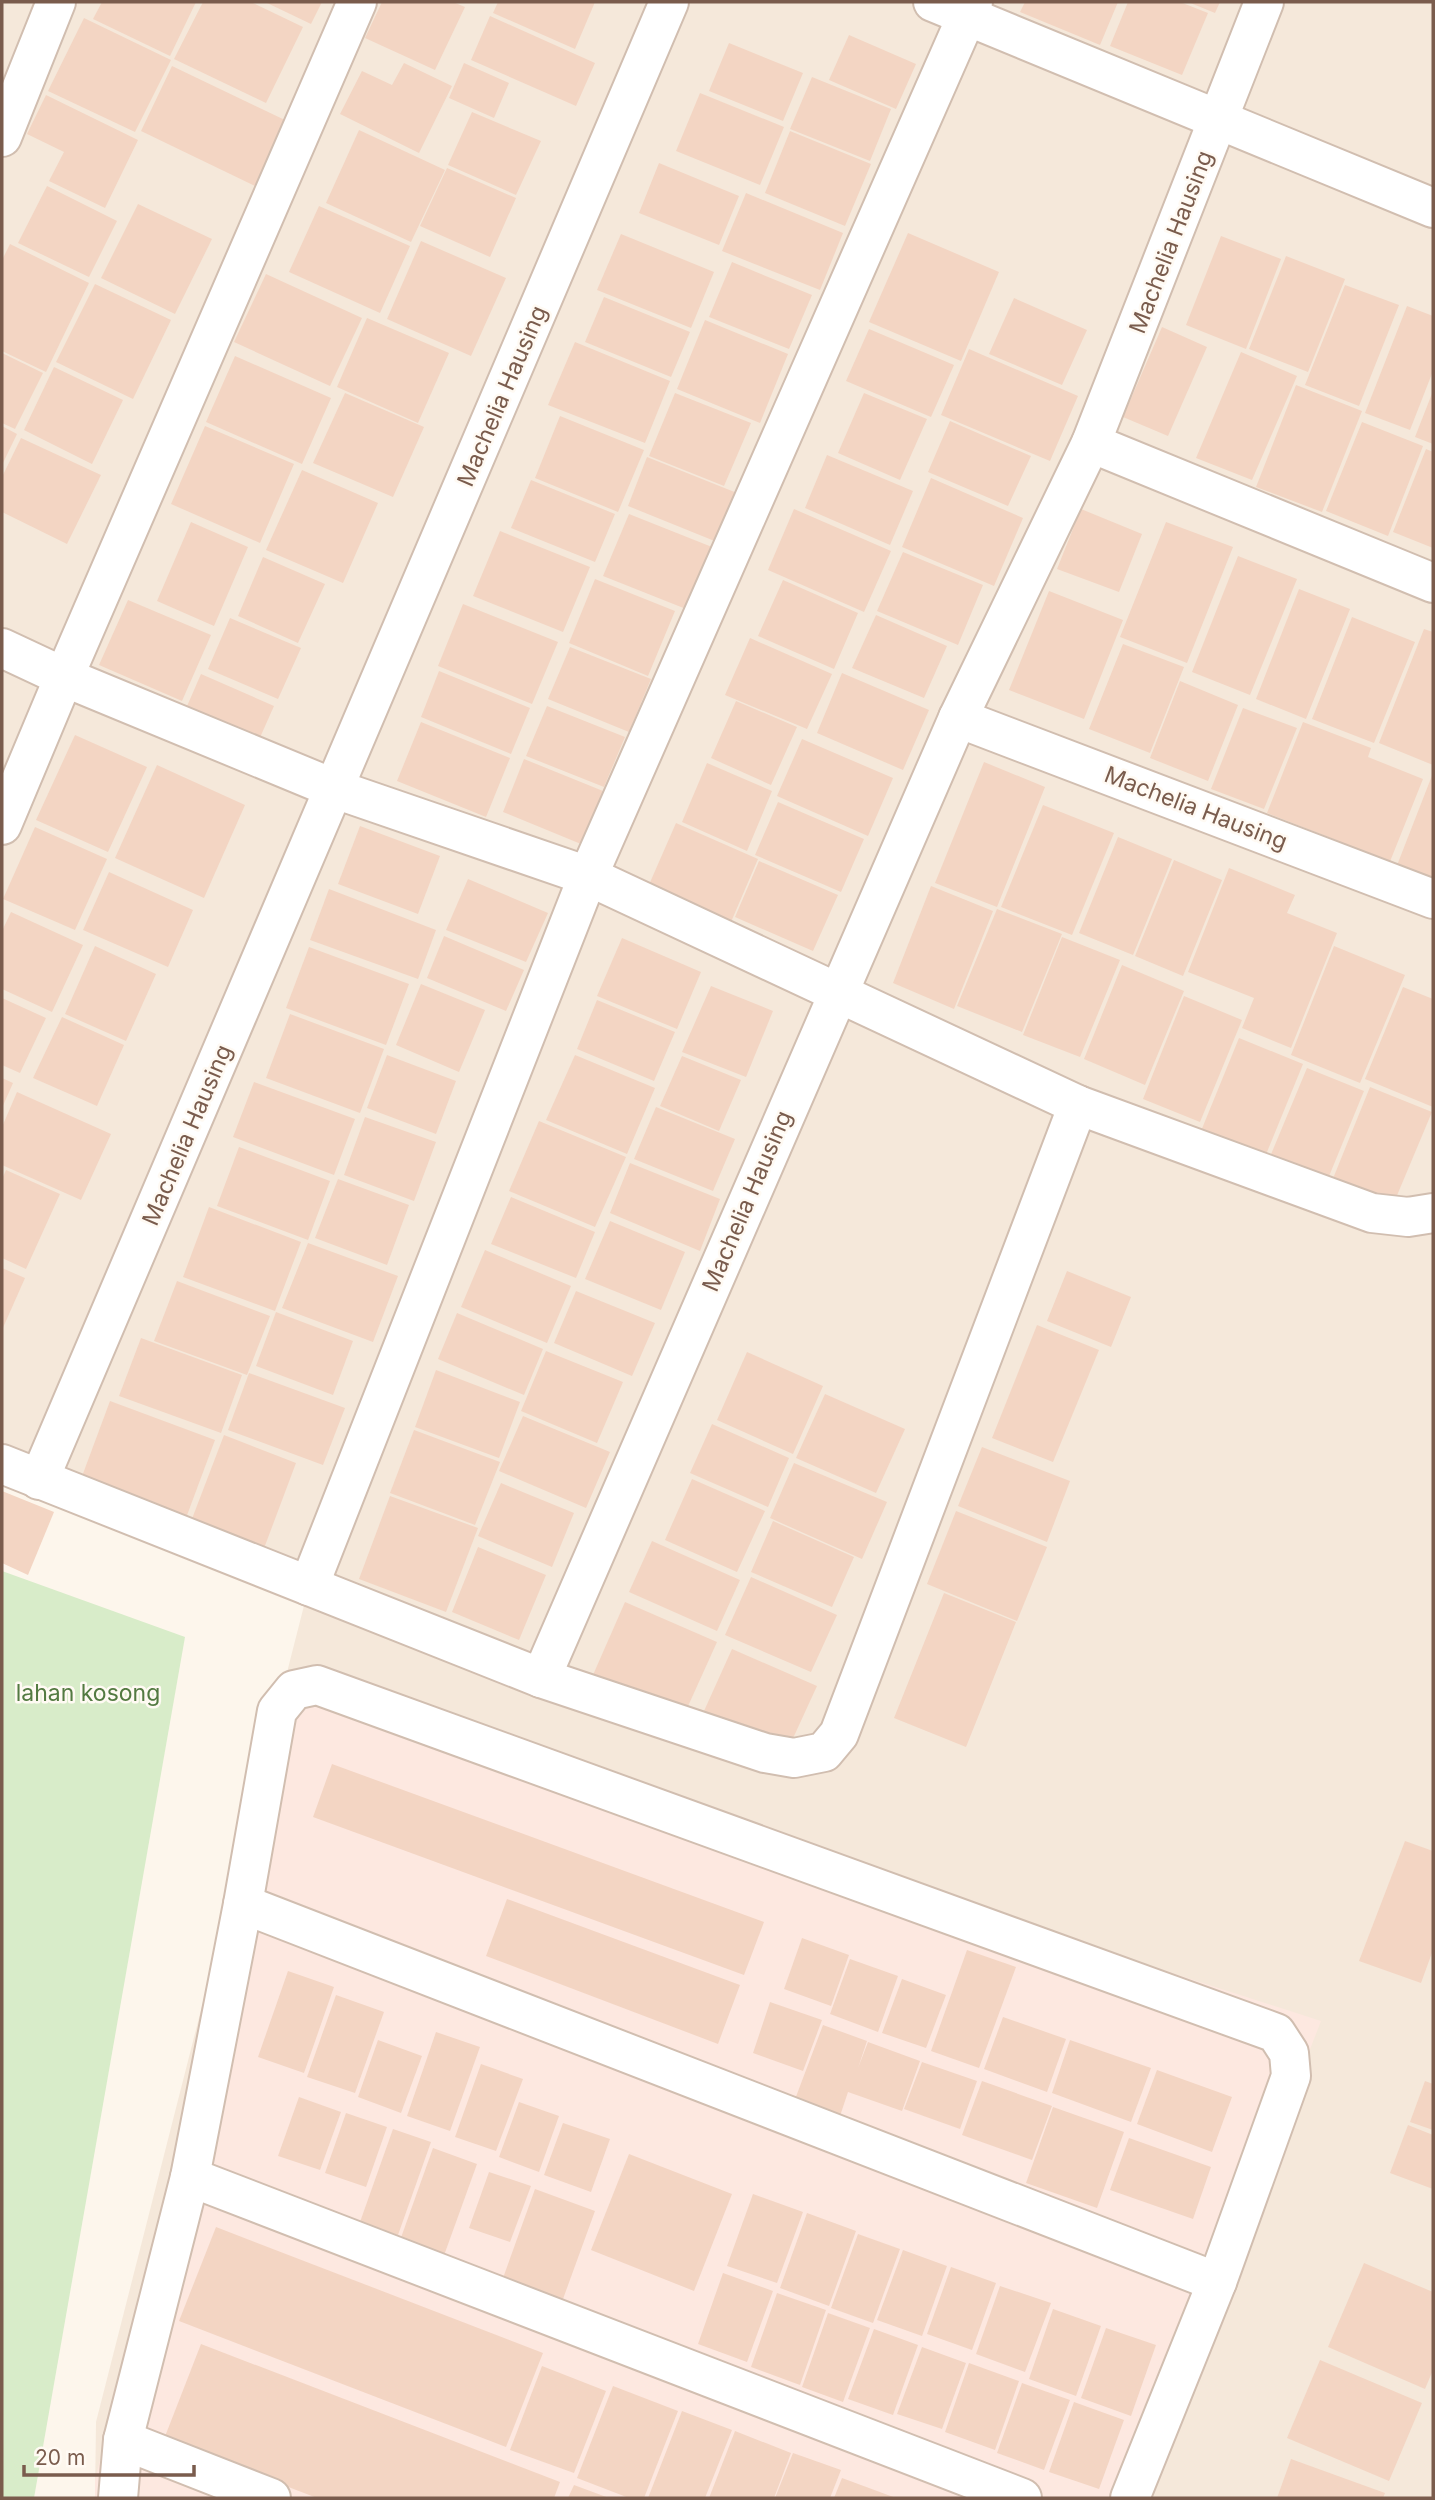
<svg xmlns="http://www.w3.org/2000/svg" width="1435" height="2500" viewBox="0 0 1435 2500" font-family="Inter,sans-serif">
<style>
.residential{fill:#f5e8da}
.commercial{fill:#fde8e0}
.green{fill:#d8ecc9}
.building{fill:#f3d5c3}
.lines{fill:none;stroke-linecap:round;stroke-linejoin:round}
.street-casing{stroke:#d1beb0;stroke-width:42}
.street{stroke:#fff;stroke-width:38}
.labels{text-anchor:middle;stroke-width:5;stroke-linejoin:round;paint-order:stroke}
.street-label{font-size:23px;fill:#7a5c4d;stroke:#fffaf3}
.park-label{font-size:23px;fill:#537a41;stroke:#fffaf3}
</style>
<rect width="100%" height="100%" fill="#fdf6ec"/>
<path class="residential" d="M2,2H1433V2498H95L96,2422L309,1586L2,1461Z"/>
<path class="commercial" d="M294,1690L1321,2021L1136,2498H95V2480Z"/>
<path class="green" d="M2,1571L185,1637L34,2498H2Z"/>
<g class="building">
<path d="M102,2H196L170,56L93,19Z"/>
<path d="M203,2H251L303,27L266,103L174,59Z"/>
<path d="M265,2H322L311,24Z"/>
<path d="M382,2H453L465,7L435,70L365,38Z"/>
<path d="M498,2H595L575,49L493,13Z"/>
<path d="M1025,2H1118L1100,45L1020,12Z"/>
<path d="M1128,2H1180L1208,13L1182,75L1110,46Z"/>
<path d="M1188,2H1220L1215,13Z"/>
<path d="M490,16L595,63L576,106L471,60Z"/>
<path d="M84,18L171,60L135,132L48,91Z"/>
<path d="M849,35L916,64L896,109L829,80Z"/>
<path d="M729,43L803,73L783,121L709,91Z"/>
<path d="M404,63L452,86L419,153L340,114L362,71L392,85Z"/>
<path d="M464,63L509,83L494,118L449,98Z"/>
<path d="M172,66L287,121L255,186L141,131Z"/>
<path d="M812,77L891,109L870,161L790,129Z"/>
<path d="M700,93L784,127L760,185L676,151Z"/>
<path d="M46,95L138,140L105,208L49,181L64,152L27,134Z"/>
<path d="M472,112L541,141L516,195L448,165Z"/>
<path d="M359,130L445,170L411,242L326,203Z"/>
<path d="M790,131L871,164L845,226L765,193Z"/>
<path d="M659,163L739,196L719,245L639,213Z"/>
<path d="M447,168L516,198L490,257L420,226Z"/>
<path d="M47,186L117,221L89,277L18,243Z"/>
<path d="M746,193L843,233L820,290L722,251Z"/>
<path d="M138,204L212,239L175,314L101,278Z"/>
<path d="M319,206L410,246L380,313L289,272Z"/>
<path d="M908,233L999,272L961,361L869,322Z"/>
<path d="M621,234L714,272L691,328L597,290Z"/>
<path d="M1221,236L1281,259L1246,349L1186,325Z"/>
<path d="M421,241L506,278L471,356L387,319Z"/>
<path d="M10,244L89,283L46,372L2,351V260Z"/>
<path d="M1286,256L1345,279L1308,372L1249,349Z"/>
<path d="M732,262L812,295L789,349L709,317Z"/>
<path d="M266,274L362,318L330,386L234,342Z"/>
<path d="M95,284L171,320L133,399L56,362Z"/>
<path d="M1345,285L1399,305L1359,406L1305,385Z"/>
<path d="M604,297L690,332L671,377L585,342Z"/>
<path d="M1014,298L1087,330L1062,385L989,354Z"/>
<path d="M1407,306L1433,316V371L1410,430L1365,413Z"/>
<path d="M367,318L449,353L418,423L337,387Z"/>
<path d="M705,320L788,354L760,423L677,389Z"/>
<path d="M1162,327L1207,347L1168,436L1123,417Z"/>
<path d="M869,329L954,365L931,417L846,381Z"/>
<path d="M575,342L670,381L645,443L548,405Z"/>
<path d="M969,349L1078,396L1050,461L941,415Z"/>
<path d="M1241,352L1297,376L1252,480L1196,458Z"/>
<path d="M2,353L43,373L15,429L2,423Z"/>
<path d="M235,356L331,398L302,464L206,422Z"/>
<path d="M54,367L123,400L92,464L24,430Z"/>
<path d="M1296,385L1362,411L1322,512L1256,487Z"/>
<path d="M1433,391V444L1415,437Z"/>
<path d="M345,393L424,427L393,497L313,463Z"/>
<path d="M675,393L751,423L724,486L649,456Z"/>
<path d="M864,393L927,419L900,480L838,453Z"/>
<path d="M560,416L644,450L618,512L535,478Z"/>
<path d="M950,421L1031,456L1008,506L928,472Z"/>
<path d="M1362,422L1423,446L1388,536L1326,511Z"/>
<path d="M2,426L17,434L2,465Z"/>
<path d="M205,426L294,464L260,543L171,504Z"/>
<path d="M21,438L101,475L67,544L2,512V477Z"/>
<path d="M1426,449L1433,452V548L1393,532Z"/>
<path d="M827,455L913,491L890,545L805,508Z"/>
<path d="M647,457L737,493L717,542L628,506Z"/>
<path d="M302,470L378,503L343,583L266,550Z"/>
<path d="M931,478L1023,518L994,586L902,547Z"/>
<path d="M531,480L615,514L595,562L511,528Z"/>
<path d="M794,509L891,551L864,612L768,570Z"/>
<path d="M1081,509L1142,534L1119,592L1057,569Z"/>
<path d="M629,514L712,547L686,609L603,576Z"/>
<path d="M191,522L248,547L214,626L157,601Z"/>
<path d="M1166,522L1233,547L1187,663L1120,637Z"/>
<path d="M500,531L590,567L563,632L473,596Z"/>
<path d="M903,552L983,585L958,645L877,611Z"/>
<path d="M1238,556L1297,579L1250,695L1192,672Z"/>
<path d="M263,557L325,584L298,643L238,616Z"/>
<path d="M595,579L675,611L648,676L569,643Z"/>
<path d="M783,580L858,613L834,669L758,636Z"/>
<path d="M1299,589L1350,609L1306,719L1256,699Z"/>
<path d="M1049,591L1123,620L1084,719L1009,690Z"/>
<path d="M128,600L211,635L182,701L99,665Z"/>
<path d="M463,604L558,642L532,704L438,666Z"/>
<path d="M876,615L947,646L924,698L852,668Z"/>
<path d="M1352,617L1415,642L1374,743L1312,719Z"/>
<path d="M230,618L301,648L278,699L208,669Z"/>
<path d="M1424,629L1433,632V765L1379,743Z"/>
<path d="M750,638L832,674L807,729L725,695Z"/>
<path d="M1123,644L1184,667L1150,753L1089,729Z"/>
<path d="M570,647L651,679L629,732L548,699Z"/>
<path d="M439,671L530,708L511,754L421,717Z"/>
<path d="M842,673L929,710L903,770L817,733Z"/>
<path d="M201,674L274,706L254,751L181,720Z"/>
<path d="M1180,681L1238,705L1208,781L1150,758Z"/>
<path d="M736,701L797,727L771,785L711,758Z"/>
<path d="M547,706L625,737L604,787L526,756Z"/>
<path d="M1243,708L1297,728L1264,809L1211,789Z"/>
<path d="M421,722L510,758L486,817L397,781Z"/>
<path d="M1303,722L1371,748L1368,757L1423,779L1389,864L1335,842L1336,840L1267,813Z"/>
<path d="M75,735L147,767L108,852L36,820Z"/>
<path d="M802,739L893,778L868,836L777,796Z"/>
<path d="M524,759L603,791L581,844L503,812Z"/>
<path d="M984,762L1045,787L997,907L935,883Z"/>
<path d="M707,763L772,791L747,851L682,822Z"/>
<path d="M157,765L245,805L204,898L115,858Z"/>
<path d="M1433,773V889L1394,873Z"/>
<path d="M778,802L864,839L841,892L755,855Z"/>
<path d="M1043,805L1114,833L1072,935L1001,907Z"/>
<path d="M676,823L758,859L731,922L648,887Z"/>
<path d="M360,826L440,856L418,914L338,884Z"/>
<path d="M35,827L107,859L75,930L3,899Z"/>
<path d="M1118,837L1172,859L1133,955L1079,933Z"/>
<path d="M1174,860L1222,880L1183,976L1135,956Z"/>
<path d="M759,861L838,895L813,951L735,917Z"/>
<path d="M1229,868L1295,895L1287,913L1337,933L1291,1048L1242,1028L1254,998L1188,972Z"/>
<path d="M109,872L193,910L168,967L83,930Z"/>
<path d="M468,879L548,913L526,962L446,930Z"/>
<path d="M931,886L993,911L954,1009L893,983Z"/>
<path d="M329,889L436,930L418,979L310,940Z"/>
<path d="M997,909L1062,934L1022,1032L957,1006Z"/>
<path d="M11,912L83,945L52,1012L2,989V931Z"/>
<path d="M444,936L524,970L506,1011L427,978Z"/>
<path d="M1062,937L1120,960L1080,1057L1023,1035Z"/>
<path d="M622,938L701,972L677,1029L597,996Z"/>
<path d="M95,946L156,974L126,1041L65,1014Z"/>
<path d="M1334,946L1405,975L1360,1083L1291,1055Z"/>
<path d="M309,947L409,984L386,1045L286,1008Z"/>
<path d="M1122,965L1184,991L1145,1085L1084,1059Z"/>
<path d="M421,984L485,1010L459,1072L396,1045Z"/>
<path d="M711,986L773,1011L746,1077L682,1052Z"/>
<path d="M1403,987L1433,999V1107L1365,1079Z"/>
<path d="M1184,996L1242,1020L1200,1122L1143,1099Z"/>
<path d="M2,998L46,1018L20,1073L2,1065Z"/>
<path d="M597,1000L675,1032L654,1081L577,1049Z"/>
<path d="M290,1014L384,1049L360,1113L266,1078Z"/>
<path d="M62,1017L124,1045L97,1106L33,1078Z"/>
<path d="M1239,1038L1303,1064L1265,1157L1201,1131Z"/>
<path d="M387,1055L456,1081L436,1134L367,1108Z"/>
<path d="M575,1055L655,1088L627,1154L546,1120Z"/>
<path d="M682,1056L741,1080L719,1131L660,1106Z"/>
<path d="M1307,1068L1364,1091L1325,1186L1267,1164Z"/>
<path d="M2,1078L13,1083L2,1108Z"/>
<path d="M254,1082L355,1119L334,1175L233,1137Z"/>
<path d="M1370,1087L1432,1112L1393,1205L1332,1181Z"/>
<path d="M17,1092L111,1134L81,1200L2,1165V1127Z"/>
<path d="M656,1107L735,1139L713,1191L634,1159Z"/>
<path d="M365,1117L436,1142L414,1201L344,1175Z"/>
<path d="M539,1121L626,1157L595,1227L509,1191Z"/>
<path d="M239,1147L330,1181L308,1240L217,1206Z"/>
<path d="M630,1163L720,1199L700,1251L610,1213Z"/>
<path d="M6,1170L60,1194L26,1269L2,1258V1179Z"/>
<path d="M338,1179L409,1205L387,1265L315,1238Z"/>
<path d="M511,1197L595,1232L576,1278L491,1244Z"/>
<path d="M209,1207L301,1242L275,1311L183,1277Z"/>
<path d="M610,1221L685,1252L661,1310L585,1279Z"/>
<path d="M308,1243L398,1276L373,1342L282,1308Z"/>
<path d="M485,1250L571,1286L547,1343L461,1307Z"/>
<path d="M2,1268L25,1278L2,1330Z"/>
<path d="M1067,1271L1131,1297L1111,1347L1047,1321Z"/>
<path d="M177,1281L270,1316L247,1375L154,1341Z"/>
<path d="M576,1291L655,1323L632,1376L554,1343Z"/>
<path d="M276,1312L353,1341L333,1395L256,1366Z"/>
<path d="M457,1313L543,1349L524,1395L438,1359Z"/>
<path d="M1037,1325L1099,1350L1053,1462L992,1438Z"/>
<path d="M141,1338L242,1375L221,1433L119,1396Z"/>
<path d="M546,1351L623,1382L597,1443L521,1411Z"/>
<path d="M747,1352L823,1386L793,1454L717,1420Z"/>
<path d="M436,1370L520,1402L499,1458L415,1427Z"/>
<path d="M249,1373L345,1408L323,1465L228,1430Z"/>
<path d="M825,1394L905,1429L876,1493L796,1458Z"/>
<path d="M110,1401L215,1440L186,1518L81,1479Z"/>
<path d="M523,1416L610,1452L586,1508L499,1471Z"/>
<path d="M712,1424L789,1458L768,1507L690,1473Z"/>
<path d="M414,1430L500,1462L475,1525L390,1493Z"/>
<path d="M224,1435L296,1463L263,1551L190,1524Z"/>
<path d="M982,1447L1070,1481L1047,1542L958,1506Z"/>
<path d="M794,1463L887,1502L862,1559L770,1518Z"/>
<path d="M692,1479L765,1511L737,1572L665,1540Z"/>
<path d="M501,1483L574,1513L552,1567L478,1536Z"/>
<path d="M2,1491L54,1512L28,1575L2,1563Z"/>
<path d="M390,1496L478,1528L446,1612L359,1579Z"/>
<path d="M956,1511L1047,1547L1017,1621L927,1584Z"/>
<path d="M773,1521L854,1557L832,1607L751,1572Z"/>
<path d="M652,1541L740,1580L717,1631L629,1592Z"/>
<path d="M478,1547L546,1575L519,1640L452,1612Z"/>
<path d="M751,1577L837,1615L811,1672L725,1635Z"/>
<path d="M944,1593L1016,1622L966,1747L894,1718Z"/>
<path d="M625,1602L717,1642L684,1715L593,1675Z"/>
<path d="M732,1649L817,1686L789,1747L704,1711Z"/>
<path d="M332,1764L764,1922L744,1975L313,1817Z"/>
<path d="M1405,1841L1433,1851V1950L1421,1983L1359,1961Z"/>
<path d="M507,1899L740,1985L718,2044L486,1956Z"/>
<path d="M802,1938L849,1955L831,2006L784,1989Z"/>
<path d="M967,1950L1016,1967L979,2068L931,2051Z"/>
<path d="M850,1959L898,1976L878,2032L830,2014Z"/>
<path d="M288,1971L334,1987L304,2073L258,2057Z"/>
<path d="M902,1979L946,1995L926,2048L882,2033Z"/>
<path d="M336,1995L384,2012L355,2093L307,2077Z"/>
<path d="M770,2002L822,2020L803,2071L753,2053Z"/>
<path d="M1003,2017L1066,2039L1047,2092L984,2069Z"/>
<path d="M823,2025L867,2041L858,2068L868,2042L920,2061L902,2111L848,2092L839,2119L794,2102Z"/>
<path d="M436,2032L480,2047L450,2131L407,2116Z"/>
<path d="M378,2040L422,2056L401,2113L358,2097Z"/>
<path d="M1070,2040L1151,2068L1131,2122L1052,2093Z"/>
<path d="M922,2062L977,2081L960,2129L904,2109Z"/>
<path d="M481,2064L523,2079L496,2151L455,2137Z"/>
<path d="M1157,2070L1232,2097L1212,2152L1137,2124Z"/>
<path d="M982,2081L1052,2106L1032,2160L962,2135Z"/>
<path d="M1425,2081L1433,2084V2130L1410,2122Z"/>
<path d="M299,2097L341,2112L320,2170L278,2156Z"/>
<path d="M519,2102L559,2116L539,2172L499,2157Z"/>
<path d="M1053,2107L1124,2132L1097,2208L1026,2183Z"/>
<path d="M346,2113L387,2127L366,2187L325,2173Z"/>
<path d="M563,2123L610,2139L591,2192L544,2175Z"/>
<path d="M1408,2125L1433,2135V2189L1390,2173Z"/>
<path d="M393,2129L431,2142L398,2235L360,2222Z"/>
<path d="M1129,2138L1211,2167L1193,2219L1110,2190Z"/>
<path d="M433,2148L477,2164L442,2261L398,2246Z"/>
<path d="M629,2154L732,2194L694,2291L591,2250Z"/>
<path d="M489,2172L531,2186L510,2242L469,2228Z"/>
<path d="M535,2189L595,2211L563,2299L503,2278Z"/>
<path d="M753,2194L803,2212L777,2283L727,2266Z"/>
<path d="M807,2213L856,2231L829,2306L780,2288Z"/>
<path d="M216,2227L543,2353L506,2447L179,2321Z"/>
<path d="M858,2234L900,2249L873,2323L831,2308Z"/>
<path d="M903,2250L947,2266L922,2336L877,2320Z"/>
<path d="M1364,2263L1433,2292V2370L1425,2389L1328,2347Z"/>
<path d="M951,2267L996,2283L972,2350L927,2334Z"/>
<path d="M723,2273L773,2291L747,2362L698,2344Z"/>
<path d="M1000,2286L1051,2303L1025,2372L976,2354Z"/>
<path d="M777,2293L826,2310L800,2385L751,2367Z"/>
<path d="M1053,2309L1101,2326L1076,2396L1029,2379Z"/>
<path d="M828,2313L870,2328L843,2402L802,2387Z"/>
<path d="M1106,2328L1156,2345L1131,2416L1081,2398Z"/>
<path d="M874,2329L918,2345L893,2415L848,2399Z"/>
<path d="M201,2344L560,2482L554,2498H317L164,2439Z"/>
<path d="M922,2347L966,2363L942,2429L897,2414Z"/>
<path d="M1320,2360L1422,2403L1389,2481L1287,2438Z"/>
<path d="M969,2363L1019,2381L995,2450L945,2432Z"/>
<path d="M542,2366L606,2391L574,2473L510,2450Z"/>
<path d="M1022,2383L1070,2400L1044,2470L997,2453Z"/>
<path d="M613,2386L678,2411L644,2498H629L577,2478Z"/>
<path d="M1074,2402L1124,2420L1099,2489L1049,2472Z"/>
<path d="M682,2411L732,2430L705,2498H648Z"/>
<path d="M735,2431L791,2453L774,2498H709Z"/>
<path d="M793,2453L841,2470L830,2498H775Z"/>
<path d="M1291,2459L1385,2493L1383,2498H1277Z"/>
<path d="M842,2478L896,2498H834Z"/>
<path d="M574,2485L609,2498H568Z"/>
</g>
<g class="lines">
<defs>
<g id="street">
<path d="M933,2L1433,208"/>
<path d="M2,137L56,2"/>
<path d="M1091,443L1433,583"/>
<path d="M2,648L64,677L335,789L588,876L1078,1105L1372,1213L1408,1217L1433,1213"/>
<path d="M958,718L1433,899"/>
<path d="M2,825L64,677L357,2"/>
<path d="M2,1464L541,1678L765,1753L794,1758L824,1752L839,1734L1078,1105"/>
<path d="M39,1480L669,2"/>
<path d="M309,1586L588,876L973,2"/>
<path d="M541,1678L958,718L1091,443L1264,2"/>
<path d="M243,1904L1217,2282"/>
<path d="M190,2177L1022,2498"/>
<path d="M123,2440L271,2498"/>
<path d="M118,2498L123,2440L190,2177L243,1904L277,1711L294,1690L317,1685L1276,2033L1289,2053L1291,2076L1217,2282L1130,2498"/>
</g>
</defs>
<use href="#street" class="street-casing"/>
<use href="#street" class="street"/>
</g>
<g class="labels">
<g class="street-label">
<text transform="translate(1171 242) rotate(-69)" y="8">Machelia Hausing</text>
<text transform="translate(502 396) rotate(-67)" y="8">Machelia Hausing</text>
<text transform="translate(1196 808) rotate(21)" y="8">Machelia Hausing</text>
<text transform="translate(187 1135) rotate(-67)" y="8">Machelia Hausing</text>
<text transform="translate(747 1201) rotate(-67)" y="8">Machelia Hausing</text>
</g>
<g class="park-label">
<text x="88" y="1701">lahan kosong</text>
</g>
</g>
<rect width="1435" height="2500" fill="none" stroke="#7a5c4d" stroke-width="7"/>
<path d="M24 2465v10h170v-10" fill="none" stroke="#7a5c4d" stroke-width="3.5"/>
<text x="35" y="2465" font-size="21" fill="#7a5c4d" stroke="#fffaf3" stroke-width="5" paint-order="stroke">20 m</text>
</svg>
